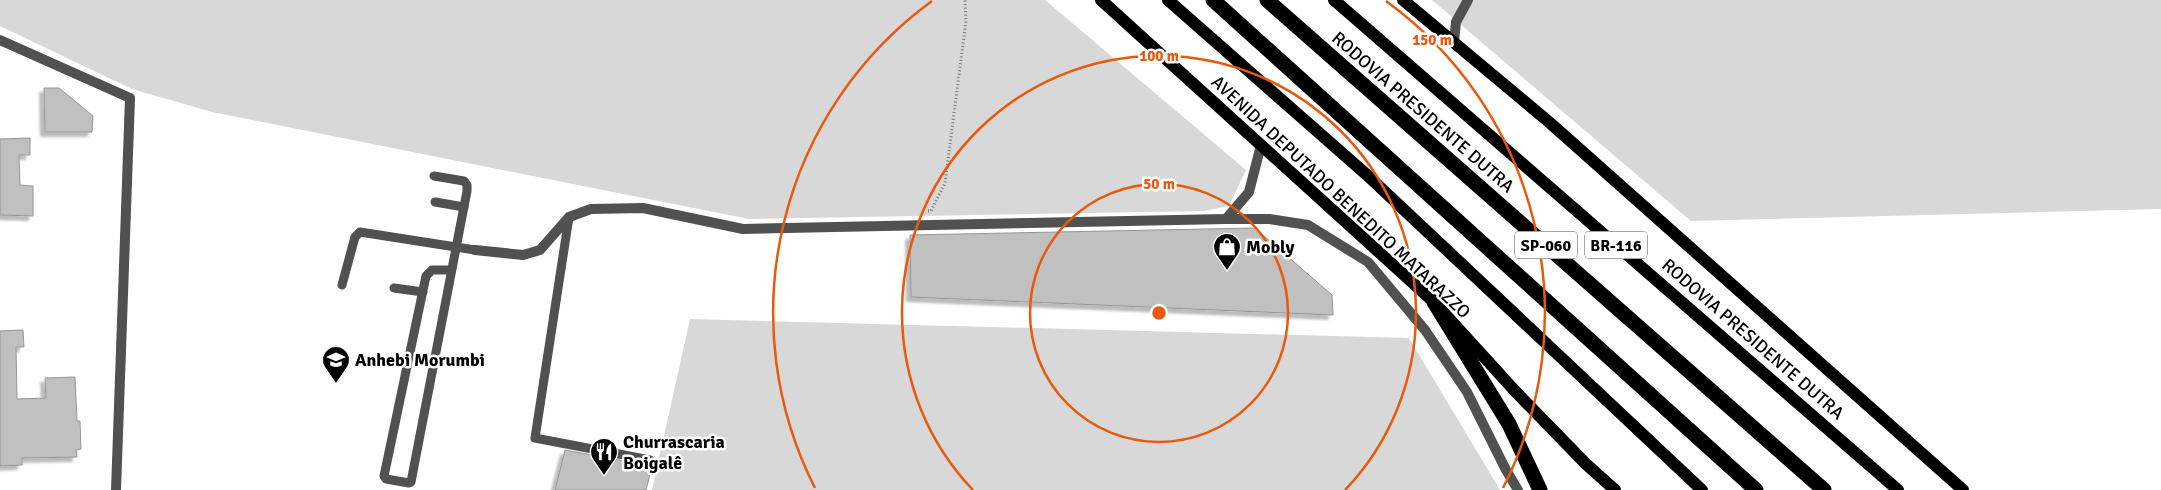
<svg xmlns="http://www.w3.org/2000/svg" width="2161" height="490" viewBox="0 0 2161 490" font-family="Signika,sans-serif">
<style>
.green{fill:#d8d8d8}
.building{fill:#c0c0c0;stroke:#959595;filter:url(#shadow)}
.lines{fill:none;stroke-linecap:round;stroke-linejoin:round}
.path{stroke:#737373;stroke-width:3;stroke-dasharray:1 2.5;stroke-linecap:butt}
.lane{stroke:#515151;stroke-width:9}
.street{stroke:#515151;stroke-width:10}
.primary{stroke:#000;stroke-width:12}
.highway{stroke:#000;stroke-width:15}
.ring{fill:none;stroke:#e8590c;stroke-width:2.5}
.labels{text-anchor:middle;stroke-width:5;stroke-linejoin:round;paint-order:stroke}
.shield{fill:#fff;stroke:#4c4c4c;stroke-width:1}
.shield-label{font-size:16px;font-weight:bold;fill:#000}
.street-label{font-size:18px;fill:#000;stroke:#fff}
.poi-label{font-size:18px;font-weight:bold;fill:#000;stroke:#fff;text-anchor:start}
.centre{fill:#e8590c;stroke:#fff;stroke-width:2.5}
.ring-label{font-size:15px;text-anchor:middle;font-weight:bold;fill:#e8590c;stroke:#fff;stroke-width:5;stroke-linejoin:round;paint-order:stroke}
</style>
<defs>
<filter id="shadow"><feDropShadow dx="-4.5" dy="4.5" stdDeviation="1" flood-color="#0004"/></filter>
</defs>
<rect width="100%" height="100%" fill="#fff"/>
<g class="green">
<path d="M0,0H1045L1246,170L1229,206L1204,211L749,219L212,112L132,89L0,26Z"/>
<path d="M1432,0H2161V209L1691,221Z"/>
<path d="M690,319L1409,338L1500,490H652Z"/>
</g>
<g class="building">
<path d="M44,88H59L93,116L92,132H45Z"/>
<path d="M30,138V155H19L20,185L33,186V216L0,215V139Z"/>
<path d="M1255,228L1332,295L1333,315L911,297L910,235Z"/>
<path d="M23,330L24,347H16L17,399L46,398L45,378L75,377L77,421H80L81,449L76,450L77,457L22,458V465L0,466V331Z"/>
<path d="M565,450L652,466L646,490H555Z"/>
</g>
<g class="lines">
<path class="path" d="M928,211H931L945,183L966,21L965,0"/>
<g class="lane">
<path d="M434,176L464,181L467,185V191L411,482L409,483L386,479L384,476L426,276L432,270H450"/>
<path d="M435,202L464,207"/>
<path d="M569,217L535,438L650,460"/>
<path d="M342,285L355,237L360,232L475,250"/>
<path d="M394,288L423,292"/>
</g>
<g class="street">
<path d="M0,40L130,98L116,490"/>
<path d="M1454,42L1456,22L1468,0"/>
<path d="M1226,219L1249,192L1261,145"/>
<path d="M475,250L523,255L540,250L569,217L591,209L643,208L743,229L1226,219H1269L1308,225L1368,262L1425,330L1467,392L1506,470L1518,490"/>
</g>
<g class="primary">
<path d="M1101,0L1434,302L1515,391L1586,464L1615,490"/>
<path d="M1168,0L1367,175L1702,490"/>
<path d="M1334,0L1898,490"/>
<path d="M1403,0L1549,122L1963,490"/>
</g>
<g class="highway">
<path d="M1213,0L1756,490"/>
<path d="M1267,0L1824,490"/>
<path d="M1434,302L1509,424L1540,490"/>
</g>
</g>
<g class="ring">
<circle cx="1159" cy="313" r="129"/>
<path d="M973 490A257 257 0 1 1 1345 490"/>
<path d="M815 488A386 386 0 0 1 932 1M1386 1A386 386 0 0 1 1503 488"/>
</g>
<defs>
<symbol id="shop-pin" viewBox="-11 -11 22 30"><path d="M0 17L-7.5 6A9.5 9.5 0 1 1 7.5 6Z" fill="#000" stroke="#fff"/><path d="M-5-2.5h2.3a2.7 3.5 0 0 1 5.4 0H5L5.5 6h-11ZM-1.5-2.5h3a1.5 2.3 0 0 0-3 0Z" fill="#fff"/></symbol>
<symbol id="university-pin" viewBox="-11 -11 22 30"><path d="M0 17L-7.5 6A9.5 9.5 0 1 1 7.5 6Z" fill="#000" stroke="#fff"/><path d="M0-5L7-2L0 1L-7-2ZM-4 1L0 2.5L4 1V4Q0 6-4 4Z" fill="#fff"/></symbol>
<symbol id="restaurant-pin" viewBox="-11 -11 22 30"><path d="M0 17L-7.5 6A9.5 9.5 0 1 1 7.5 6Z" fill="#000" stroke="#fff"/><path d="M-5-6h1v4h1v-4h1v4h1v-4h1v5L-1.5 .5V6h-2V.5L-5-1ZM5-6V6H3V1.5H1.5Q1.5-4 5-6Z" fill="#fff"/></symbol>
</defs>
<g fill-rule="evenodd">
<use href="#shop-pin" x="1211" y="231" width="32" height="43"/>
<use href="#university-pin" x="320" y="344" width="32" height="43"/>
<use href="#restaurant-pin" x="588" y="436" width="32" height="43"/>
</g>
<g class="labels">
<g class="shield">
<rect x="1515" y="231.5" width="62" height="27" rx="4"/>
<rect x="1585" y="231.5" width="62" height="27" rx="4"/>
</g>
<g class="shield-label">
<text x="1546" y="251">SP-060</text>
<text x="1616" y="251">BR-116</text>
</g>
<g class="street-label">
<text transform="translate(1423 112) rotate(41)" y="6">RODOVIA PRESIDENTE DUTRA</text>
<text transform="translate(1341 197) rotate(43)" y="6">AVENIDA DEPUTADO BENEDITO MATARAZZO</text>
<text transform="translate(1753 339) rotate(41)" y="6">RODOVIA PRESIDENTE DUTRA</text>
</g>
<g class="poi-label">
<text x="1246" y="253">Mobly</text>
<text x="355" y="366">Anhebi Morumbi</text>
<text x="623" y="448">Churrascaria<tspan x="623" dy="21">Boigalê</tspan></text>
</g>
</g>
<circle cx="1159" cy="313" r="8" class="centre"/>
<g class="ring-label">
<text x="1432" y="45">150 m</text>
<text x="1159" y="61">100 m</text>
<text x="1159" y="189">50 m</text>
</g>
</svg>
